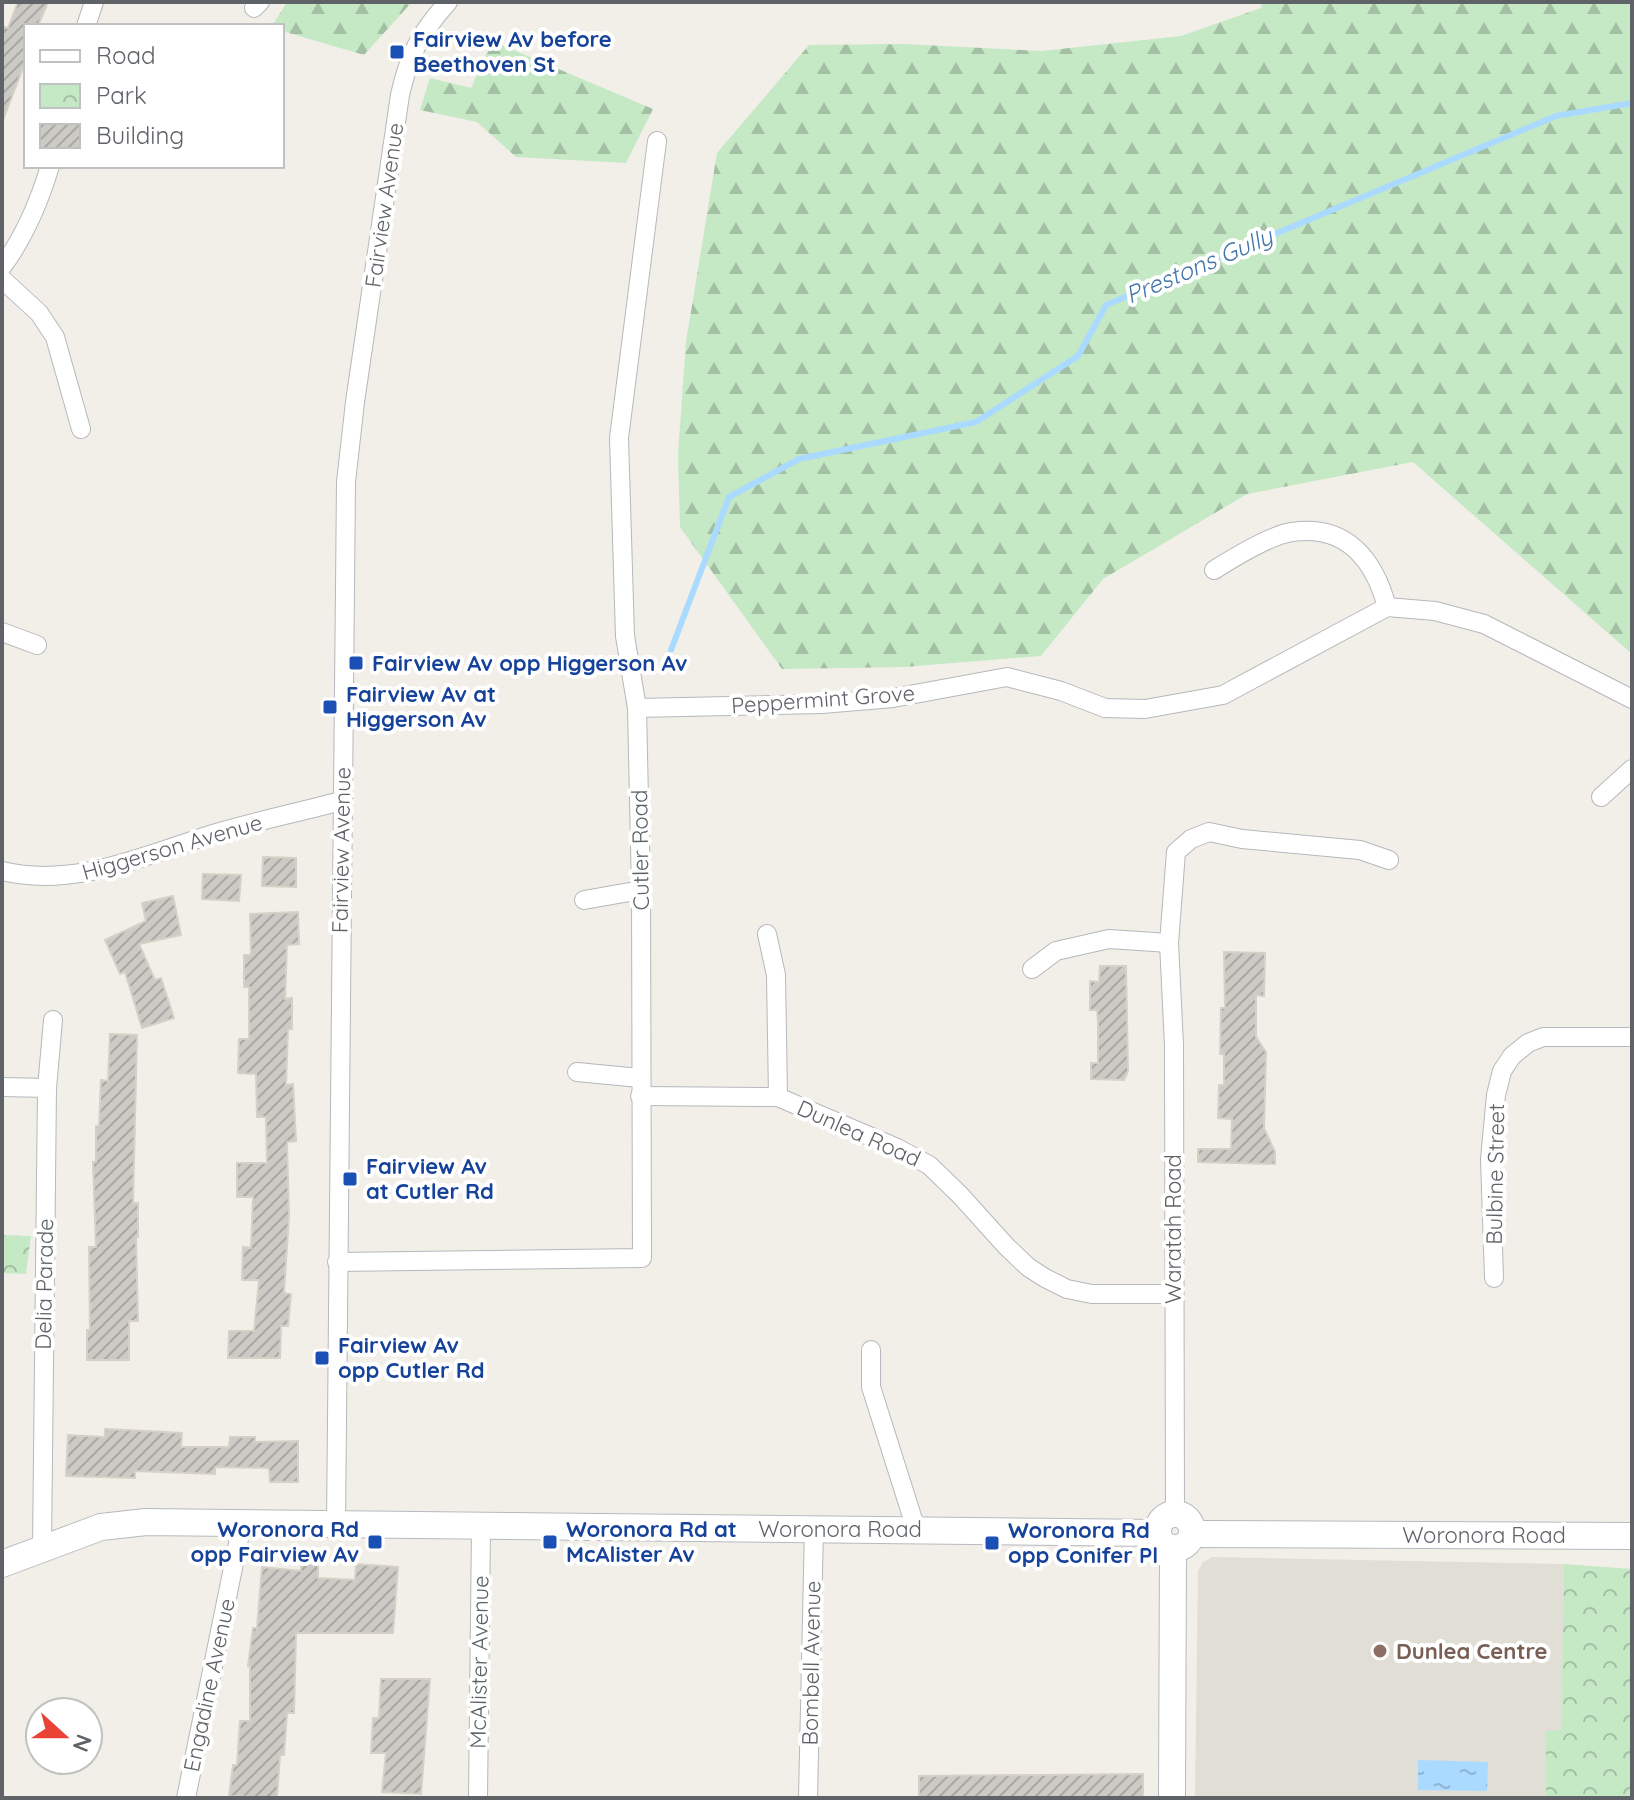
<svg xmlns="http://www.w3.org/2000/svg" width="1634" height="1800" viewBox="0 0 1634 1800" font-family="Quicksand,sans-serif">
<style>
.education{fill:#e1ded6}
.forest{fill:url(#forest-firs)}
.park{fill:url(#park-crowns)}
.water{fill:url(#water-ripples)}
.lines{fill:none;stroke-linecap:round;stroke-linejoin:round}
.stream{stroke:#aadaff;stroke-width:6}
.building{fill:url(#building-hatch);stroke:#d6d1c6;stroke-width:2}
.street-casing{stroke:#b5b8bc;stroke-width:20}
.secondary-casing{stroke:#b6babf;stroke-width:28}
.street{stroke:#fff;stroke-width:18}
.secondary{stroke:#fff;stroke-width:26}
.transit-dot{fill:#1a4fb4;stroke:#fff;stroke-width:3}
.education-dot{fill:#8d6e63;stroke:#fff;stroke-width:3}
.labels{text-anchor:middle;stroke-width:8;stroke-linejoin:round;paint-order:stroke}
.transit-label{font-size:22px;font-weight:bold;fill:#164399;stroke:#fff;text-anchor:start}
.street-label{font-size:22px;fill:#5f6368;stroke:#fff}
.education-label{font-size:22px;font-weight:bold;fill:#785e54;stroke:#fff;text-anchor:start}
.water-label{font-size:24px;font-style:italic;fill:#4174aa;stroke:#fff}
</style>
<defs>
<pattern id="forest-firs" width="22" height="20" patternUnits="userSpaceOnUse" patternTransform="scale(2)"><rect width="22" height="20" fill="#c5e8c5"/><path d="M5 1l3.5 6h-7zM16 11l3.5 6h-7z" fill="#a3c0a4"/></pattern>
<pattern id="park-crowns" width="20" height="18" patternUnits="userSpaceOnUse" patternTransform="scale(2)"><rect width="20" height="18" fill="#c5e8c5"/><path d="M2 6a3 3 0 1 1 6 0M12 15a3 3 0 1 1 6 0" fill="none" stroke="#a3c0a4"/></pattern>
<pattern id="water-ripples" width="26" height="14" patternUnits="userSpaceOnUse" patternTransform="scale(2)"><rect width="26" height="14" fill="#aadaff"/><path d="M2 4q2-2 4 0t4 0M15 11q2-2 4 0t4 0" fill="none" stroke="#8eb4d2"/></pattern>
<pattern id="building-hatch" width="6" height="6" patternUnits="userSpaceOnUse" patternTransform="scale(2)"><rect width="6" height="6" fill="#cccac5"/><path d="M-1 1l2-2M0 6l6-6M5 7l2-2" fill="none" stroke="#a9a8a4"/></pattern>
</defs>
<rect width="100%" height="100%" fill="#f1efe8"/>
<path class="education" d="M1212,1557L1564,1564L1561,1731H1546V1798H1195L1198,1571L1203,1562Z"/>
<g class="forest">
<path d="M287,2H412L364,55L282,31V26H272Z"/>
<path d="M1263,2H1632V654L1413,462L1247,494L1103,579L1041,656L904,667L782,669L680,527L678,454L686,342L717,153L809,45L903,44L1042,51L1181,36L1261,8Z"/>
<path d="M492,41L653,109L626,163L516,157L477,122L420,110L430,78L471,88Z"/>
</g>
<g class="park">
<path d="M2,1235L31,1236L26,1274L2,1273Z"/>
<path d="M1564,1564L1632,1569V1798H1546V1731L1561,1730Z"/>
</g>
<path class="water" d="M1418,1760L1488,1762L1487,1791L1418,1790Z"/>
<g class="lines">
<path class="stream" d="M671,650L729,497L799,459L976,422L1078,356L1106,305L1556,116L1632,103"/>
</g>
<g class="building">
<path d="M18,2H48L38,26H26V60L3,120L2,26L8,28Z"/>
<path d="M263,857L296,858V887L262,886Z"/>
<path d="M203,874L241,875L239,901L202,899Z"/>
<path d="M173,896L181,935L139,944L155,980L161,978L174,1018L142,1028L125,972L120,974L105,940L146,921L142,903Z"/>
<path d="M298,912L299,944L287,945L285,999L292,998V1029H288L286,1085L293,1084L296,1141L287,1142L289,1216L284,1293L291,1294L288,1326H281L280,1358H228L229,1331H254L259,1280H242L243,1247L251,1248L253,1197H237V1163H267L266,1117H257L256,1074L238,1073L239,1039H249V987H244V955H251L250,914Z"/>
<path d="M1224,952L1265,953L1264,996L1256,995V1037L1266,1052L1264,1128L1275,1152V1164L1198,1162V1149H1231L1232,1119L1218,1118L1219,1085H1224V1054H1220L1221,1008H1225Z"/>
<path d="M1100,966H1126L1128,1071L1124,1080L1091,1079V1063H1098V1022L1097,1010H1090V981L1099,982Z"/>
<path d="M110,1034L137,1035L133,1203H138V1237H136L138,1321H129V1360H87V1330H90L89,1247H96L93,1162H96V1126H99L101,1080L108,1081Z"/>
<path d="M105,1429L182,1433L181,1447H229L230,1437H255V1442L298,1441V1482H270L269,1468L215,1467V1474L135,1471V1478L66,1476L68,1435L105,1437Z"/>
<path d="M301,1560L318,1561V1578L355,1580L356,1564L398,1567L393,1633H296L294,1713H287L284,1755H280L277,1798L229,1796L233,1765H237L240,1721H250V1666H248L253,1628H257L262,1567L301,1571Z"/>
<path d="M381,1679H430L421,1794L382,1792L386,1753H371L373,1718H379Z"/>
<path d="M1143,1774V1798H919V1776Z"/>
</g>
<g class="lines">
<defs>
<g id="street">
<path d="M254,8L260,2"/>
<path d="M86,26L94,2"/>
<path d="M2,267C25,236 39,203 50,166"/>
<path d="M2,279L39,313L55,337L81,429"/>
<path d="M1214,570C1233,558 1270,535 1292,532C1346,524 1374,559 1387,607"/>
<path d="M2,632L37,645"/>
<path d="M637,708L822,704L893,698L1007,677L1061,691L1105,708L1145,709L1223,695L1387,607L1435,611L1484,624L1632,699"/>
<path d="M1601,797L1632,769"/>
<path d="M2,871C75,889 147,854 216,833C257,821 300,812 341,801"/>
<path d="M584,900L641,890"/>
<path d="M767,934L776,975L778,1097"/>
<path d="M1032,969L1056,951L1109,939L1169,943"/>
<path d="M577,1072L640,1078"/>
<path d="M2,1087L47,1088"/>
<path d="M640,1096L778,1097L897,1148L929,1165L960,1195L1006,1246L1028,1267L1045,1278L1067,1289L1092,1294H1173"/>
<path d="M337,1262L642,1258L641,890L637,708L625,636L619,438L657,141"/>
<path d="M1494,1278L1490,1159L1496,1095L1502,1071L1512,1056L1528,1043L1543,1037H1632"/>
<path d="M871,1350V1387L916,1529"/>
<path d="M1175,1514L1174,1045L1169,943L1176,852L1191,839L1209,832L1242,839L1360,850L1389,860"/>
<path d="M336,1524L346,482L355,402L400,95C409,55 420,33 448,2"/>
<path d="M42,1548L47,1088L53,1020"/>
<path d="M186,1798L242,1524"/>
<path d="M478,1798L481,1527"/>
<path d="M808,1798L814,1528"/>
</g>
<g id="secondary">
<circle cx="1175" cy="1531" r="17"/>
<path d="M1192,1534L1632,1536"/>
<path d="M2,1564L101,1527L146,1522L1158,1533"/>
<path d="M1172,1798L1173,1549"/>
</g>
</defs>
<use href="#street" class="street-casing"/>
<use href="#secondary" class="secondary-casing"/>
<use href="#street" class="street"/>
<use href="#secondary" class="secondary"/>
</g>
<g class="transit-dot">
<rect x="389" y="44" width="16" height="16" rx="4"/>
<rect x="348" y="655" width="16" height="16" rx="4"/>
<rect x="322" y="699" width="16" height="16" rx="4"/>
<rect x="342" y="1171" width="16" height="16" rx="4"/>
<rect x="314" y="1350" width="16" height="16" rx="4"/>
<rect x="367" y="1534" width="16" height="16" rx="4"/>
<rect x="542" y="1534" width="16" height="16" rx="4"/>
<rect x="984" y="1535" width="16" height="16" rx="4"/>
</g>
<circle class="education-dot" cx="1380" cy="1651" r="8"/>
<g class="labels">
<g class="transit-label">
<text x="413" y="47">Fairview Av before<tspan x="413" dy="25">Beethoven St</tspan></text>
<text x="372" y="671">Fairview Av opp Higgerson Av</text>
<text x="346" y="702">Fairview Av at<tspan x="346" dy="25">Higgerson Av</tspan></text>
<text x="366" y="1174">Fairview Av<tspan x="366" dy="25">at Cutler Rd</tspan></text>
<text x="338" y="1353">Fairview Av<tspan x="338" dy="25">opp Cutler Rd</tspan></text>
<text x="359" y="1537" text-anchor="end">Woronora Rd<tspan x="359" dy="25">opp Fairview Av</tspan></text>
<text x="566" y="1537">Woronora Rd at<tspan x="566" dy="25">McAlister Av</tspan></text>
<text x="1008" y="1538">Woronora Rd<tspan x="1008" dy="25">opp Conifer Pl</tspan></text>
</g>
<g class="street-label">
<text transform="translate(384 205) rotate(-82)" y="8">Fairview Avenue</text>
<text transform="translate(823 699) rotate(-4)" y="8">Peppermint Grove</text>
<text transform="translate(172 847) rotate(-16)" y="8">Higgerson Avenue</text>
<text transform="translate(341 850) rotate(-89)" y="8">Fairview Avenue</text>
<text transform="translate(640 850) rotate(-91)" y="8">Cutler Road</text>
<text transform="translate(859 1133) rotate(24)" y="8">Dunlea Road</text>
<text transform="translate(1495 1174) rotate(-89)" y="8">Bulbine Street</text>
<text transform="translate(1173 1229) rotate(-90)" y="8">Waratah Road</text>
<text transform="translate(44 1284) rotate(-89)" y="8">Delia Parade</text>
<text x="840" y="1537">Woronora Road</text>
<text x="1484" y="1543">Woronora Road</text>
<text transform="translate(479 1662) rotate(-89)" y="8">McAlister Avenue</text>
<text transform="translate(811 1663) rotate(-89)" y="8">Bombell Avenue</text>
<text transform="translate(209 1685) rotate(-78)" y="8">Engadine Avenue</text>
</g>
<g class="education-label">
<text x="1396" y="1659">Dunlea Centre</text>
</g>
<g class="water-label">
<text transform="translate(1199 266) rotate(-23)" y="8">Prestons Gully</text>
</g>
</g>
<rect width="1634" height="1800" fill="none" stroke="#5f6368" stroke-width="8"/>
<rect x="24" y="24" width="260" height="144" fill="#ffffff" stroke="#bfc1c3" stroke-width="2"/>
<rect x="40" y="50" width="40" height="12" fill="#ffffff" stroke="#bfc1c3" stroke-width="2"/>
<text x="96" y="64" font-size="24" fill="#5f6368">Road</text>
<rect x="40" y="84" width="40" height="24" fill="url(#park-crowns)" stroke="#bfc1c3" stroke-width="2"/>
<text x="96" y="104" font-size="24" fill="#5f6368">Park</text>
<rect x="40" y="124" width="40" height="24" fill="url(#building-hatch)" stroke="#bfc1c3" stroke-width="2"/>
<text x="96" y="144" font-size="24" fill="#5f6368">Building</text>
<g transform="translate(64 1736) rotate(111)"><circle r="38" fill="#ffffff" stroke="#bfc1c3" stroke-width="2"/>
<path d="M0-6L14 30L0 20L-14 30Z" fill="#ea4335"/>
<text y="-12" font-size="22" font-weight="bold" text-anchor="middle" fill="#5f6368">N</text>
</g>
</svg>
